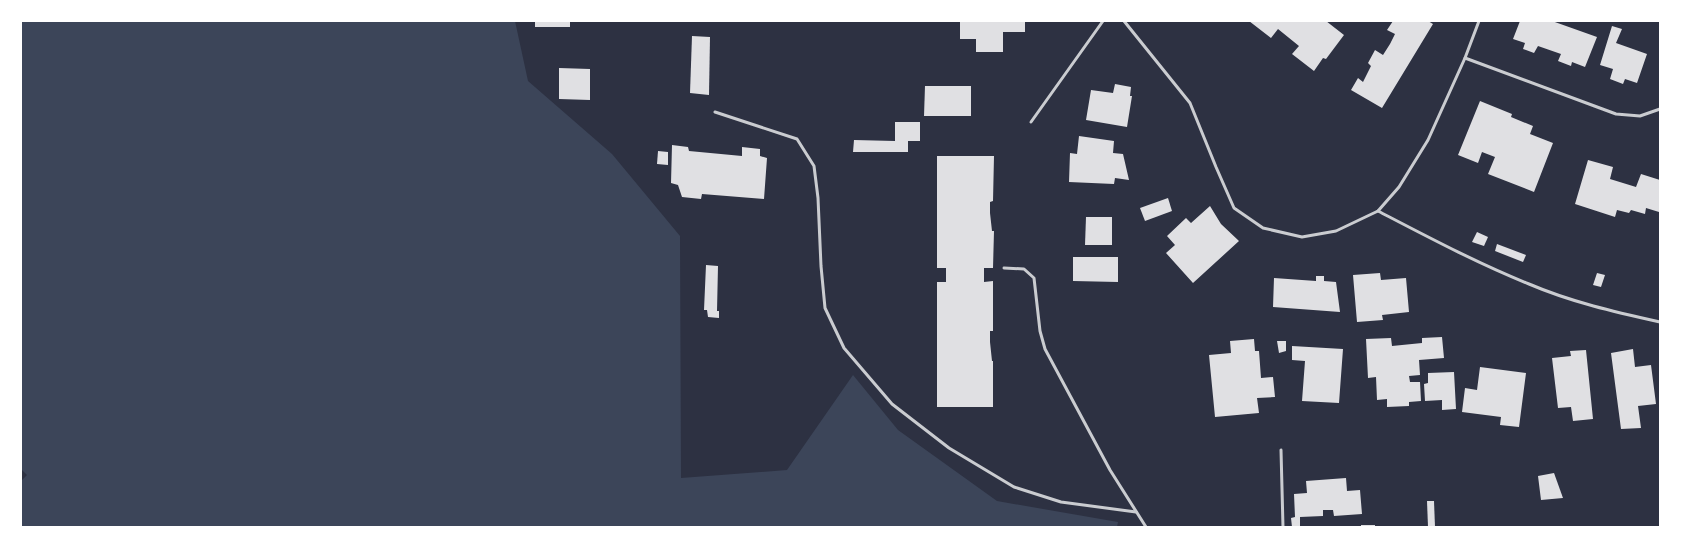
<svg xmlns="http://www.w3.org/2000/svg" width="1681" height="548" viewBox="0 0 1681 548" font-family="'Alegreya Sans',sans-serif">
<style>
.green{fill:#3c4559}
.building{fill:#e0e0e3}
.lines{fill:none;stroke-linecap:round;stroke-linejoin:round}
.service{stroke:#caccd0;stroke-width:3}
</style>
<rect width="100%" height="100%" fill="#2d3142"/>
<path class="green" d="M21,21H515L528,81L612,154L680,236L681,478L787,470L853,375L898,430L997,501L1118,522L1117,527H21V481L27,475L21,469Z"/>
<g class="building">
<rect x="535" y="21" width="35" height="6"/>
<path d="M960,21H1025V32H1003V52H976V39H960Z"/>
<path d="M1249,21H1326L1344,35L1326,59L1323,58L1314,71L1292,54L1299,46L1278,29L1271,38Z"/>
<path d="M1393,21H1428L1433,24L1382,108L1351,90L1358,78L1363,82L1371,66L1368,63L1375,50L1383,55L1390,44L1395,34L1387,30Z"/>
<path d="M1520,21H1552L1597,37L1585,67L1572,62L1571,66L1558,61L1561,54L1538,46L1534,53L1523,49L1525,43L1513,39Z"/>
<path d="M1612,26L1622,29L1616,43L1647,54L1637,83L1625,79L1623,84L1610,79L1613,69L1600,65Z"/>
<path d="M692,36L710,37L709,95L690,93Z"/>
<path d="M559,68L590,69V100L559,99Z"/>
<path d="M1115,84L1131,87L1130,96H1132L1127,127L1086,120L1091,90L1113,93Z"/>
<path d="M925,86H971V116H924Z"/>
<path d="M1480,101L1512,114L1511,117L1533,126L1530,134L1553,143L1534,192L1488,174L1495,157L1482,152L1478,163L1458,155Z"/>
<path d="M895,122H920V141H908V152H853L854,140L895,141Z"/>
<path d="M1079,136L1114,141L1113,153L1123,154L1129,180L1115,178L1114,184L1069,182L1070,153L1077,154Z"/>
<path d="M672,145L688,147L689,151L742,156V147L760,149V156L767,158L764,199L702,194L701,199L682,197L678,185L671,183Z"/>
<path d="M658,151L668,152V165L657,164Z"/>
<path d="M937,156H994L993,201L990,202V213L992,231H994L993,268H984V282L993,281V331H990V342L992,361H993V407H937V282H946V268H937Z"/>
<path d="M1588,160L1613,167L1610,179L1636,187L1641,174L1660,180L1659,212L1646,208L1645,214L1631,210L1629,213L1617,210L1615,217L1575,204Z"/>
<path d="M1168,198L1172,211L1145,221L1140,208Z"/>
<path d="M1210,206L1221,224L1239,241L1193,283L1166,253L1175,245L1167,236L1186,218L1191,223Z"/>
<path d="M1086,217H1112V245H1085Z"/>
<path d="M1477,232L1488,237L1484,246L1472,242Z"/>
<path d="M1497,244L1526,255L1523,262L1495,251Z"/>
<path d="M1073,257H1118V282L1073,281Z"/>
<path d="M706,265L718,266L717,311H719V318L708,317L707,310H704Z"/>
<path d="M1380,273L1381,280L1406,278L1409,312L1382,315L1383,320L1357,322L1353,275Z"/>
<path d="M1597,273L1605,275L1601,287L1593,285Z"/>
<path d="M1316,276H1324V281L1336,282L1340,312L1273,307L1274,278L1316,281Z"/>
<path d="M1442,337L1444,358L1419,360L1420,375L1409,376L1410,382H1420L1421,401L1409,402V406L1387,407V399L1377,400L1376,377L1368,378L1366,339L1391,338L1392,346L1422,343V338Z"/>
<path d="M1254,339L1255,351H1259L1261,378L1273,377L1275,397L1257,398L1259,413L1215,417L1209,355L1231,353L1230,341Z"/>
<path d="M1277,341H1286V351L1279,353Z"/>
<path d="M1292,346L1343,349L1339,403L1302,401L1305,361L1292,360Z"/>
<path d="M1633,349L1635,367L1651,365L1656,404L1638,406L1641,428L1621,429L1611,353Z"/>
<path d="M1586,350L1593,419L1573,421L1571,407L1558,408L1552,358L1571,356L1570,351Z"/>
<path d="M1480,367L1526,373L1519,427L1500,425L1501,417L1462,412L1465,388L1477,390Z"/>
<path d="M1454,372L1456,409L1442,410V400L1425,401L1424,384L1428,383V373Z"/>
<path d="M1554,473L1563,498L1541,500L1538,476Z"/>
<path d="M1346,478L1347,491L1360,490L1362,514L1334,516L1333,510H1323V516L1300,517V527H1292L1291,518L1295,517L1294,494L1307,493L1306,481Z"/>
<path d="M1427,501H1434L1435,527H1428Z"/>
<rect x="1361" y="525" width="14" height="2"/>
</g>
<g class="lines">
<g class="service">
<path d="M1124,21L1190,103L1216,167L1234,208L1263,228L1302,237L1336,231L1378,211L1399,187L1428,140L1465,58L1479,21"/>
<path d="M1465,58L1616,114L1640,116L1660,109"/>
<path d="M715,112L797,139L814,166L818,198L821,266L825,308L844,348L892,404L949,448L1014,487L1061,502L1136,512"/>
<path d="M1031,122L1103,21"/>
<path d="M1378,211C1428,237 1477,263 1529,284C1571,302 1615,312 1660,322"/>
<path d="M1004,268L1024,269L1034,278L1040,331L1045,349L1110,470L1146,527"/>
<path d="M1281,450L1283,527"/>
</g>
</g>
<rect width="1681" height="548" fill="none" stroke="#ffffff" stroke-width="44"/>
</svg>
